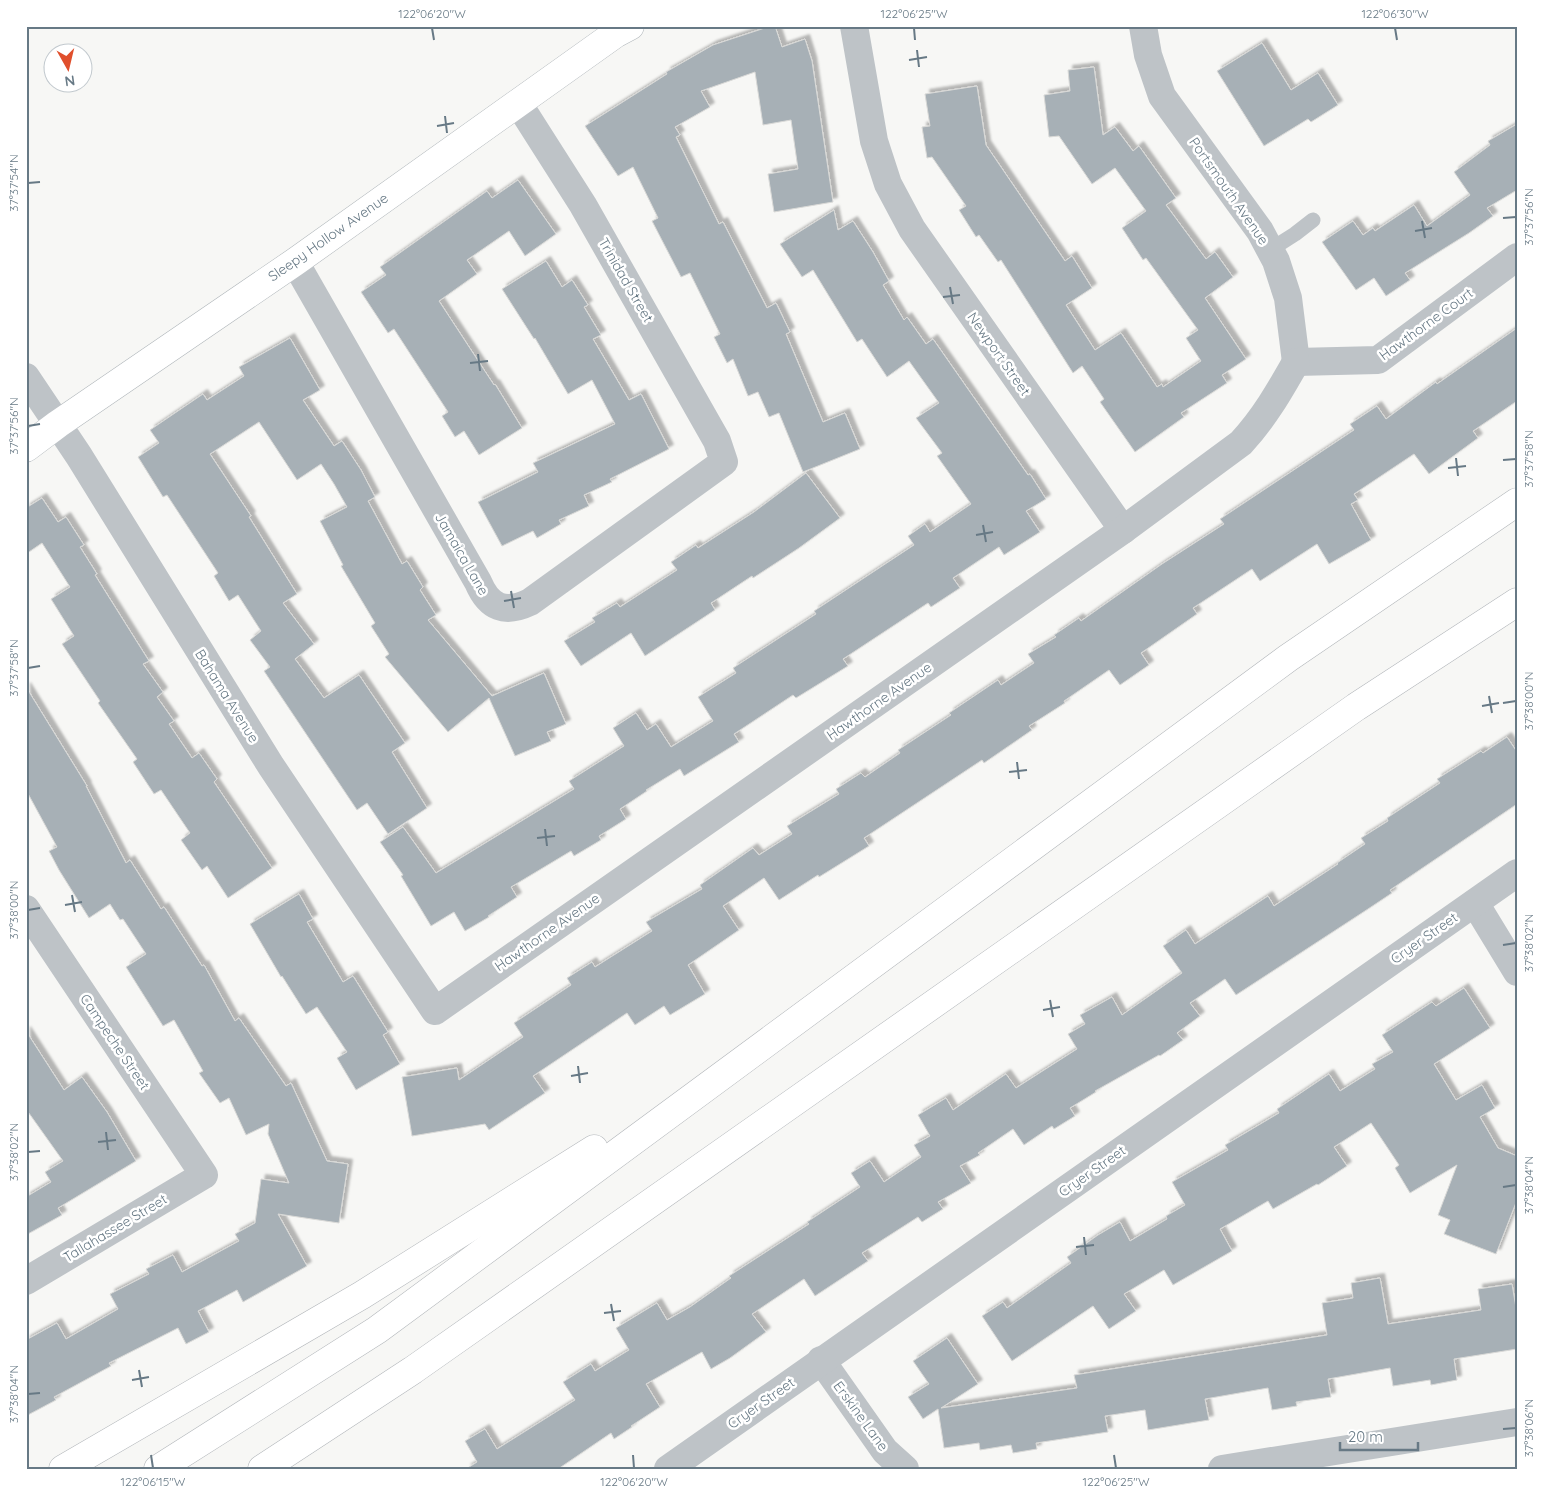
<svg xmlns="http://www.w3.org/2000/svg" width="1543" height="1495" viewBox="0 0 1543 1495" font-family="Quicksand,sans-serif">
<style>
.building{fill:#a7b0b6;stroke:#d9d9d7;filter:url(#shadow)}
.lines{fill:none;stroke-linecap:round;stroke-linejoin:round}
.secondary-casing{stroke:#b1b7bb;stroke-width:29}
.highway-casing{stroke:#b2b6ba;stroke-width:29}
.lane{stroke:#bec3c7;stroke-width:15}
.street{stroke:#bec3c7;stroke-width:28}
.secondary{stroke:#fff;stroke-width:28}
.highway{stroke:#fff;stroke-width:28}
.ticks{fill:none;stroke:#677985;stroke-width:2}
.labels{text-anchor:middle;stroke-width:5;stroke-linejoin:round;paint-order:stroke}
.street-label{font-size:14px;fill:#677985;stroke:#fff}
.neatline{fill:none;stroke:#677985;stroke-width:2}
.ticks-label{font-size:12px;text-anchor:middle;fill:#677985}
</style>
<defs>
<filter id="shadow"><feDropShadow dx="4.5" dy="-4.5" stdDeviation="1" flood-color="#0004"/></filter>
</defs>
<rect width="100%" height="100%" fill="#f7f7f5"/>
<g class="building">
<path d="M771,26H775L782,47L805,39L812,61L833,202L774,212L768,174L798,169L791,120L763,125L755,72L701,91L710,107L675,127L680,135L676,137L719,224L723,222L767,308L776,303L790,332L786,334L823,422L845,413L860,449L803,472L779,413L769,417L758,392L748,396L733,359L727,363L714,337L720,334L690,273L681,277L652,221L658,218L633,167L618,176L585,126L667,74L666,72L713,45Z"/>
<path d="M1262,43L1291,90L1318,73L1338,105L1311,122L1308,119L1264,146L1217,71Z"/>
<path d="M1094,67L1103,135L1115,127L1133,151L1139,146L1176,198L1166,205L1206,259L1215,252L1233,277L1205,298L1246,359L1222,375L1227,383L1181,413L1184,417L1135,452L1100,402L1104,399L1082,366L1073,373L1001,260L998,262L979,235L976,237L959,210L966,206L932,157L927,158L922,127L930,126L925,94L977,86L986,145L1065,261L1072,256L1092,288L1066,305L1095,350L1121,333L1157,387L1162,384L1163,387L1201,361L1186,338L1198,330L1146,258L1143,260L1122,228L1146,211L1115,168L1092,184L1059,136L1049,137L1044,95L1070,91L1068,70Z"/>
<path d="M1517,124V190L1487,208L1493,216L1469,233L1405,273L1410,280L1386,296L1374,278L1356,290L1322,242L1353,221L1363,235L1373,228L1375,231L1414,205L1427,226L1470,195L1454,172L1490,145L1488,141Z"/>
<path d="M518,180L556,234L525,256L509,231L467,260L477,274L439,301L494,385L495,384L522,428L479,455L464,431L455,437L442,416L448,412L394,329L388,333L361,292L386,275L380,267L487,191L492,198Z"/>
<path d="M834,210L838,230L853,221L873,252L889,281L883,285L904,320L907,317L926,344L933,339L1028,475L1030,474L1046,499L1026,511L1040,532L1004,555L999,547L953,578L960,588L931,607L928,603L843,659L848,666L796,698L793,695L734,734L739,742L684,776L680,769L646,790L647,791L620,809L626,819L599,836L601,840L574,856L571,851L511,887L517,897L488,916L489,917L465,931L454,912L431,926L401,876L403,875L380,842L403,827L436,873L574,789L569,781L624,746L613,728L636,713L647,730L656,724L671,747L713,721L698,697L736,673L733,668L816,614L814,611L914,545L908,536L925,524L930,532L971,504L937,456L942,453L916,418L939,403L909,361L887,377L862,339L857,342L813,270L802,277L780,244Z"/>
<path d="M546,261L562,287L572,280L588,305L584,307L601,335L593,339L629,400L641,394L669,449L610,479L612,482L584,495L589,506L559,520L561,524L537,538L533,531L502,546L478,502L538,472L533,463L615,424L592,380L568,394L535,338L534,339L502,289Z"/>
<path d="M1517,328V401L1473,431L1478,438L1429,474L1414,454L1354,494L1358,500L1351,504L1371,540L1329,564L1317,544L1260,581L1252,569L1193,608L1197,614L1141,653L1149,665L1120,685L1109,670L1064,701L1065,703L1029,726L1032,730L984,763L982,760L864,838L869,846L819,877L818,875L779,900L764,878L723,906L739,930L688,965L705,994L670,1015L664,1006L635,1025L627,1013L533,1076L545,1093L489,1130L485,1124L412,1136L402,1077L457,1068L459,1080L523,1037L514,1023L571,985L567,978L592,962L595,967L652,931L646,922L702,889L700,885L753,848L759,855L792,834L787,826L839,794L836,789L861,773L865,777L900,753L898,750L951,715L949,713L998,680L1001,685L1034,663L1028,654L1056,637L1054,635L1079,618L1081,621L1162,564L1224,524L1220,519L1354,430L1350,424L1377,406L1386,419L1436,382L1437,384Z"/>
<path d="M290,338L320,390L303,400L334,446L342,441L361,470L375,497L368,501L402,564L407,561L423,587L420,590L436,615L428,620L492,696L544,673L566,724L547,732L551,741L515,756L489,698L448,732L385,657L389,654L371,626L375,623L341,566L343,565L320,521L347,507L334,484L321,464L297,480L259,422L210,454L251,516L249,517L297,594L283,603L314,644L295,659L324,698L359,675L405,743L392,752L427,808L388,834L367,803L357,810L264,671L270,667L250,640L261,631L238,595L229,601L214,576L218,573L167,495L163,497L138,457L159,443L150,430L203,394L207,400L244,376L239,367Z"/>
<path d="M806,473L840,518L799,548L753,578L752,576L711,603L715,610L645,656L631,633L581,666L564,641L595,622L592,618L617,603L620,607L677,570L671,562L696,545L698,548L754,512Z"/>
<path d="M42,498L58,522L66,517L84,545L80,547L97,574L95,575L149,661L143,664L163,692L157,697L174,721L169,724L192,758L199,753L217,779L214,782L272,868L228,898L207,866L202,870L181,840L190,833L161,790L154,794L133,762L137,759L98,703L100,701L62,644L74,636L51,599L70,587L42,543L26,554V508Z"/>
<path d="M26,687L87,786H86L126,863L130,860L161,909L164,907L202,966L204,965L235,1021L239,1018L286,1086L291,1083L327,1161L348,1164L339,1223L278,1214L307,1266L243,1302L237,1290L198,1311L209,1332L186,1344L178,1328L109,1363L111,1366L54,1397L56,1400L26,1416V1340L57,1323L66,1339L118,1309L110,1294L149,1274L146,1269L173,1255L182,1272L239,1241L235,1234L255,1223L261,1179L289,1183L268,1134L269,1124L246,1135L229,1098L220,1103L199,1073L203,1071L174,1020L163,1026L126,967L146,954L123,919L120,920L110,904L89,918L59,870L49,851L57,847L26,790Z"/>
<path d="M1507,737L1517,752V804L1390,890L1392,893L1368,909L1236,995L1225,979L1190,1003L1200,1016L1177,1033L1183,1040L1160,1056L1159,1055L1095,1091L1096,1092L1070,1108L1075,1116L1054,1129L1052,1126L1024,1145L1013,1129L978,1153L980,1155L960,1166L971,1183L938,1202L943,1209L922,1222L918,1217L862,1253L868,1261L815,1296L804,1279L752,1314L766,1332L730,1358L711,1369L702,1352L646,1384L660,1407L631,1426L632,1427L614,1439L611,1433L558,1469H466L477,1462L465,1441L485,1429L497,1449L575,1400L563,1382L591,1364L595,1371L629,1350L616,1328L657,1303L667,1320L690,1307L731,1278L729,1276L809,1224L807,1222L860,1187L851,1173L870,1161L884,1182L921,1157L914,1145L930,1136L918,1115L946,1098L953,1110L1006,1074L1016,1088L1077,1049L1068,1034L1085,1024L1080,1015L1112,997L1122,1015L1182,973L1163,946L1186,930L1195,944L1268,896L1274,906L1338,864L1337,863L1365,844L1361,838L1388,821L1387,818L1440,783L1437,779L1481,751L1483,753Z"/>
<path d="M299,894L313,919L307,922L343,982L353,976L388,1032L383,1035L400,1064L356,1090L337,1058L347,1052L317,1007L306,1014L282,976L281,977L250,924Z"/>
<path d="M1464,988L1490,1028L1434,1064L1456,1100L1482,1085L1495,1108L1480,1117L1498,1148L1517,1156V1200L1496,1254L1444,1234L1450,1220L1438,1215L1457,1165L1410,1193L1395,1168L1399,1165L1371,1123L1334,1147L1347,1166L1318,1185L1317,1184L1273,1209L1268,1201L1220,1229L1232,1251L1173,1285L1164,1270L1124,1294L1136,1311L1109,1329L1093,1306L1012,1361L982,1316L1003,1302L1007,1308L1071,1263L1067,1257L1098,1235L1120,1222L1130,1241L1167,1219L1166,1216L1185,1205L1172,1182L1228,1150L1225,1145L1279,1113L1277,1109L1329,1074L1340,1091L1375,1069L1372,1064L1393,1052L1382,1035L1432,1002L1436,1006Z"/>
<path d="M26,1031L64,1090L82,1077L107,1112L136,1161L58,1208L62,1215L26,1235V1197L51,1182L45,1172L63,1161L26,1109Z"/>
<path d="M1380,1278L1388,1324L1481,1310L1478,1289L1512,1284L1517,1314V1349L1454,1359L1457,1380L1431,1385L1430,1380L1393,1386L1390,1368L1328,1379L1331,1397L1296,1402L1297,1406L1272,1410L1268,1388L1205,1399L1209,1420L1148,1430L1145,1410L1105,1416L1108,1432L1036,1443L1037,1449L1013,1453L1011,1445L980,1450L979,1443L944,1448L938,1409L923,1419L908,1397L929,1384L913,1361L947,1338L978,1384L941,1408L1077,1388L1074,1375L1327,1335L1322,1303L1353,1298L1351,1283Z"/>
</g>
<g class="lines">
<defs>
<path id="secondary" d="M26,448L58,424L295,262L615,34L630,26"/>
<g id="highway">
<path d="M63,1469L362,1295L594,1149"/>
<path d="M158,1469L377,1330L1288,658L1517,502"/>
<path d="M262,1469L413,1370L1356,707L1517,602"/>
</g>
</defs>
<use href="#secondary" class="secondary-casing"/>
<use href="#highway" class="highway-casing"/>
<path class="lane" d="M1270,250L1295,234L1313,220"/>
<g class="street">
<path d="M854,26L874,141L888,184L912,229L1123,530"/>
<path d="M1143,26L1148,55L1162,96L1260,231L1276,261L1288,298L1296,362"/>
<path d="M295,262L478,582C489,608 505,614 530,602L724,462L717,441L583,205L518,103"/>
<path d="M1296,362L1378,360L1517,257"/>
<path d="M26,377L79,456L271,766L435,1011L1123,530L1241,443C1264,418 1279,392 1296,362"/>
<path d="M1475,903L1517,972"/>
<path d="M26,909L204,1175L26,1281"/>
<path d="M821,1360L885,1451L905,1469"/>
<path d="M668,1469L1517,873"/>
<path d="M1222,1469L1517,1422"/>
</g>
<use href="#secondary" class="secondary"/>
<use href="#highway" class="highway"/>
</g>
<path class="ticks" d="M432,28L434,40M914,28L915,40M1395,28L1397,40M917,50L919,67M909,60L927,57M445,116L447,133M437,126L454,123M28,183L40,182M1503,218L1516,217M1422,221L1425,238M1415,231L1432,228M950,287L953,304M943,297L960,295M478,354L480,371M470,363L488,361M28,426L40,424M1456,458L1458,476M1503,460L1516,459M1448,468L1466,466M983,525L986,542M976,535L993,532M511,591L514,608M504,601L521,598M28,668L40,666M1489,696L1492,713M1503,703L1516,701M1482,706L1499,703M1017,762L1019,779M1009,772L1027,770M545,829L547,846M537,838L555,836M72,895L75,912M65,905L82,902M28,910L40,908M1503,945L1516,943M1050,1000L1053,1017M1043,1010L1060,1007M578,1066L580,1083M571,1076L588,1073M106,1132L108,1150M98,1142L116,1140M28,1152L40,1151M1503,1187L1516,1185M1084,1237L1086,1255M1076,1247L1094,1245M611,1304L614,1321M604,1313L621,1311M139,1370L142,1387M132,1380L149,1377M28,1394L40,1393M1503,1429L1516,1428M151,1455L153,1468M633,1455L634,1468M1114,1455L1116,1468"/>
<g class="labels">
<g class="street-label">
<text transform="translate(1229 191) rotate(55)" y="5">Portsmouth Avenue</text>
<text transform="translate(328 237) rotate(-35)" y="5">Sleepy Hollow Avenue</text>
<text transform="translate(626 280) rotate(60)" y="5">Trinidad Street</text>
<text transform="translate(1426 324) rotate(-36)" y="5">Hawthorne Court</text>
<text transform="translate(999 354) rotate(55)" y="5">Newport Street</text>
<text transform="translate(462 554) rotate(60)" y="5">Jamaica Lane</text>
<text transform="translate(227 696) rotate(58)" y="5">Bahama Avenue</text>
<text transform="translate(879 701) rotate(-35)" y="5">Hawthorne Avenue</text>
<text transform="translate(547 932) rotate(-35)" y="5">Hawthorne Avenue</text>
<text transform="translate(1424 938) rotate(-35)" y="5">Cryer Street</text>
<text transform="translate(115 1042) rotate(56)" y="5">Campeche Street</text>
<text transform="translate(1092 1171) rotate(-35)" y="5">Cryer Street</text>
<text transform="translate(115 1228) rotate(-31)" y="5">Tallahassee Street</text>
<text transform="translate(761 1403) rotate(-35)" y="5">Cryer Street</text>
<text transform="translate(861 1416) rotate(54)" y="5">Erskine Lane</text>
</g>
</g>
<rect width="1543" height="1495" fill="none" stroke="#ffffff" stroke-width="55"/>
<g transform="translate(68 68) rotate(172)"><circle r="24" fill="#ffffff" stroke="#c2c9ce"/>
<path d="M0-4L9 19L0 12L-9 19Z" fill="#e04f2c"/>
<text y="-8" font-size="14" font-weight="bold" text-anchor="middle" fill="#677985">N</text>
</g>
<path d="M1340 1442v8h78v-8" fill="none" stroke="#677985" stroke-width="2.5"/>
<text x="1348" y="1442" font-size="15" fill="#677985" stroke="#ffffff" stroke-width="4" paint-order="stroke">20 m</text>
<rect x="28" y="28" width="1488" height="1440" class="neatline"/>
<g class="ticks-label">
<text x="432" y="18">122°06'20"W</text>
<text x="914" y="18">122°06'25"W</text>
<text x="1395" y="18">122°06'30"W</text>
<text transform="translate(14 183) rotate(-90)" y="4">37°37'54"N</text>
<text transform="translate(1529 217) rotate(-90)" y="4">37°37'56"N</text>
<text transform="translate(14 426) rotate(-90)" y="4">37°37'56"N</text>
<text transform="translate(1529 459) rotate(-90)" y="4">37°37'58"N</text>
<text transform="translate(14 668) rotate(-90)" y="4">37°37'58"N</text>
<text transform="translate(1529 701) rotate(-90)" y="4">37°38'00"N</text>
<text transform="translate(14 910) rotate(-90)" y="4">37°38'00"N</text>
<text transform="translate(1529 943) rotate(-90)" y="4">37°38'02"N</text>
<text transform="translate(14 1152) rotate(-90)" y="4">37°38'02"N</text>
<text transform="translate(1529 1185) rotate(-90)" y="4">37°38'04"N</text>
<text transform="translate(14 1394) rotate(-90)" y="4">37°38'04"N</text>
<text transform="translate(1529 1428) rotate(-90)" y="4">37°38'06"N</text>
<text x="153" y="1486">122°06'15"W</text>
<text x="634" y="1486">122°06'20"W</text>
<text x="1116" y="1486">122°06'25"W</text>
</g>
</svg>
